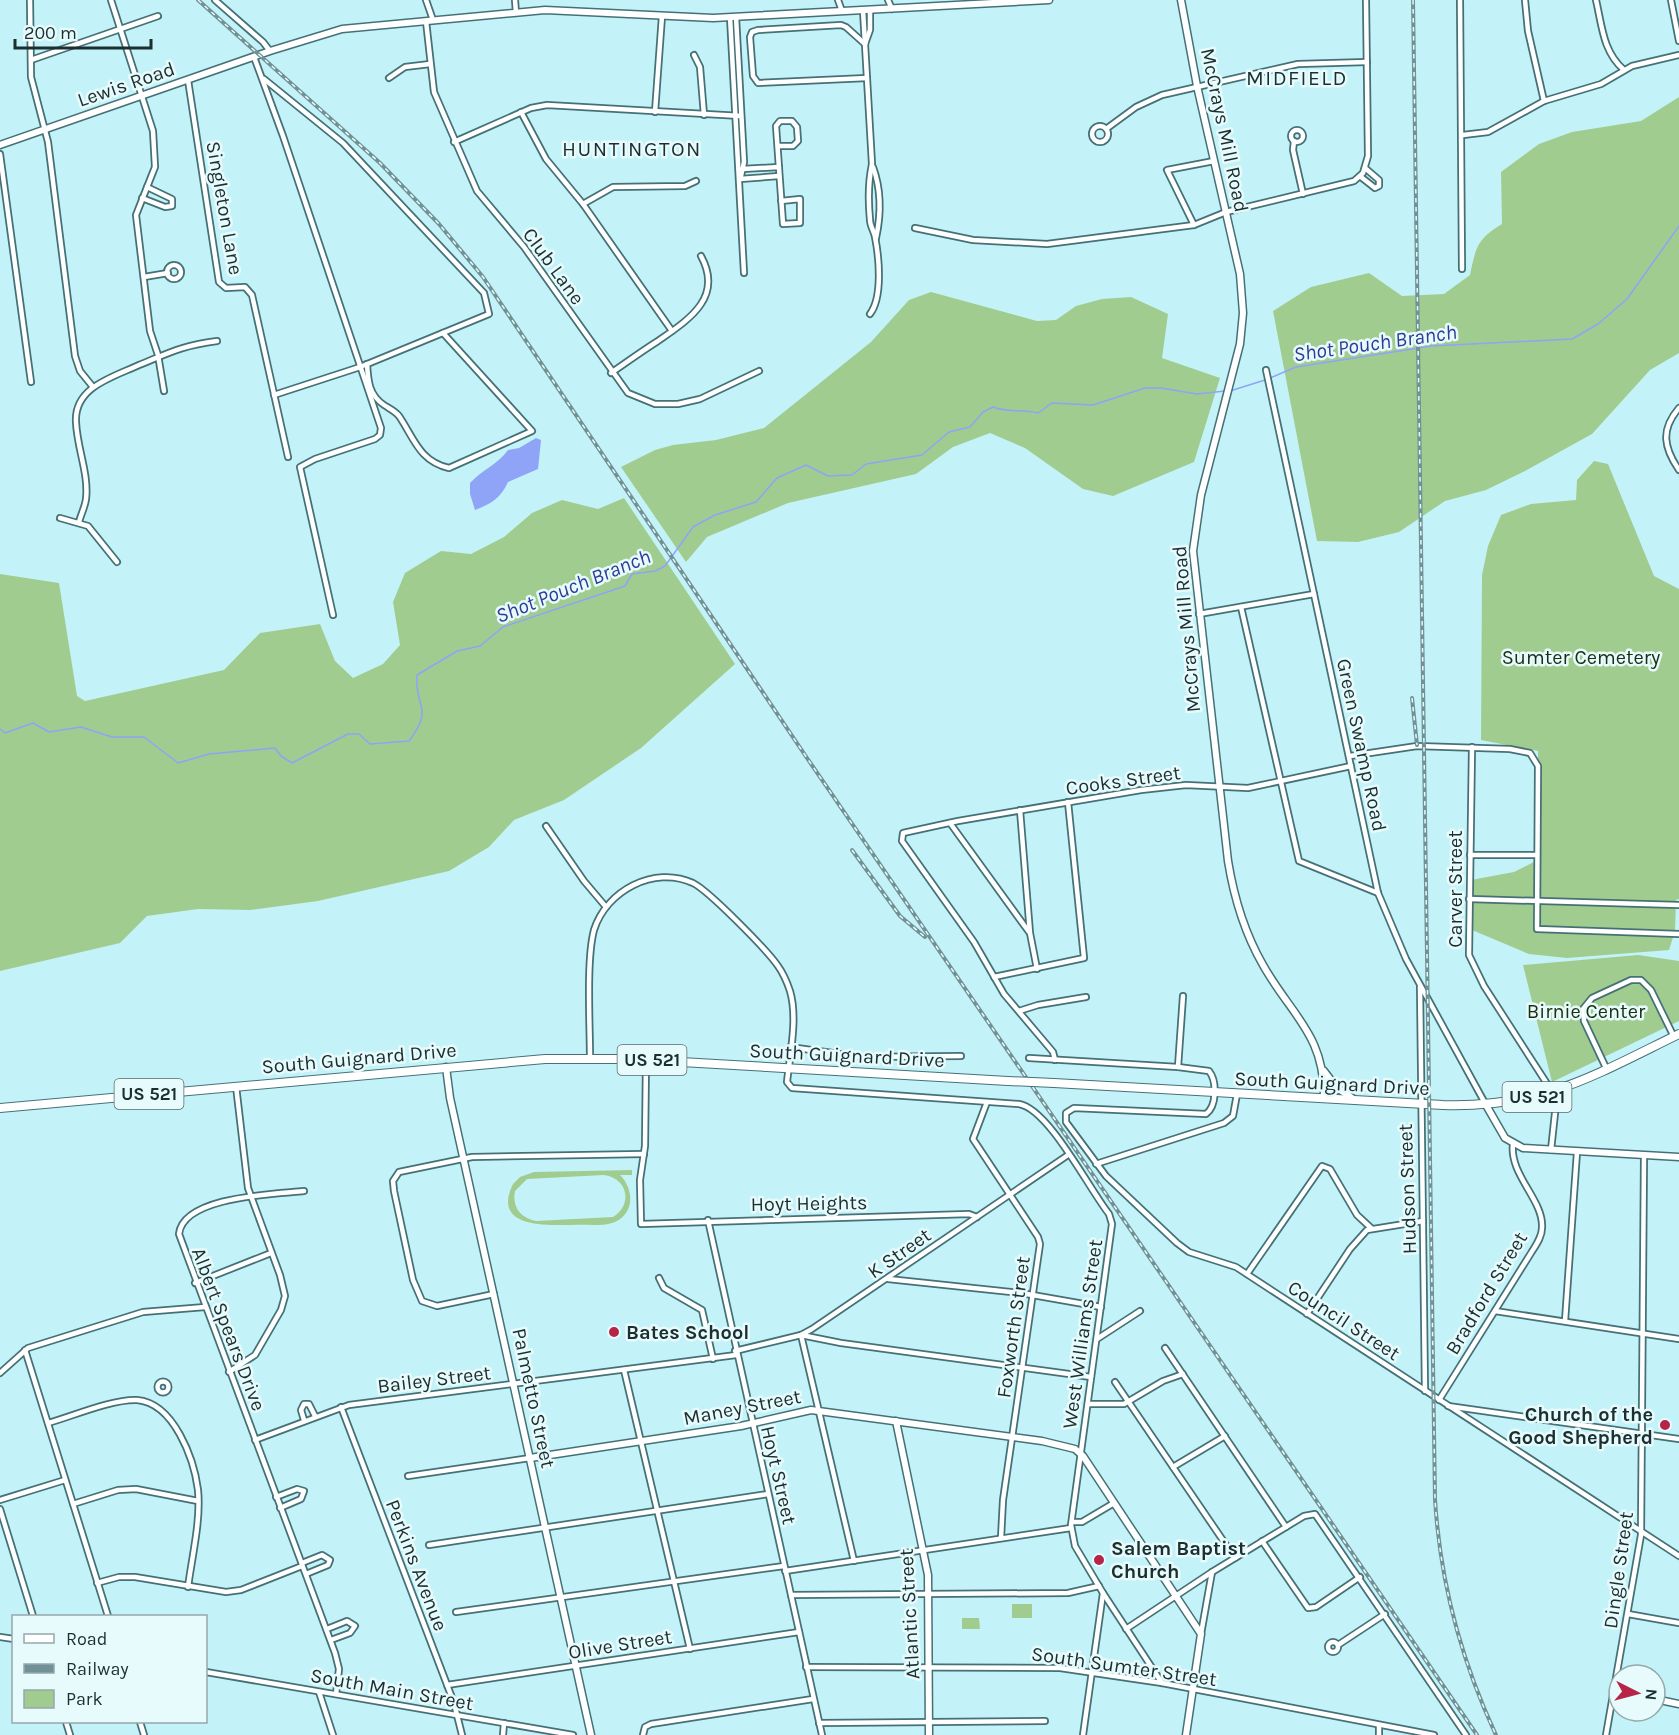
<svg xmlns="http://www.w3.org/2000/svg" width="1679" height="1735" viewBox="0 0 1679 1735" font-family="Karla,sans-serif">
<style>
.green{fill:#a1cc8f;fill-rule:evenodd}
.water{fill:#8fa4f7}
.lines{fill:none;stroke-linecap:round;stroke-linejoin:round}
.stream{stroke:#8fa4f7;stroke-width:1.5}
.minor-casing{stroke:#457176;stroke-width:8}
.tertiary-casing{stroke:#457176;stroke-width:9}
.trunk-casing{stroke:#457176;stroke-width:10}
.minor{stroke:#fff;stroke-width:4.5}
.tertiary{stroke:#fff;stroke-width:6}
.trunk{stroke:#fff;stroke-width:8}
.rail-casing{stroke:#709195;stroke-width:4}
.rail{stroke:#e7fafc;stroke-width:1.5;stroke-dasharray:4.5;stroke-linecap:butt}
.trunk-bridge-casing{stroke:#457176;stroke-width:10;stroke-linecap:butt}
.trunk-bridge{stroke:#fff;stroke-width:8}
.poi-dot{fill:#b62447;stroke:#e7fafc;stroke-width:2}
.labels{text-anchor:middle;stroke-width:5;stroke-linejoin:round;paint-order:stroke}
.shield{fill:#e7fafc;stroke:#586b6d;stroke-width:1.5}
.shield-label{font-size:18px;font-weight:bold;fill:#1b2e30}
.street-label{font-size:20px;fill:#1b2e30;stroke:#e7fafc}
.park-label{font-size:20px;fill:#1a3010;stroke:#e7fafc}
.poi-label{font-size:20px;font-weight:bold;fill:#1b2e30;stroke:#e7fafc;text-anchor:start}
.neighbourhood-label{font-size:21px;letter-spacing:1.5px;fill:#1b2e30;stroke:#e7fafc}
.water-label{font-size:21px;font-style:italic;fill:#2f3b98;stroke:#e7fafc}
</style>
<rect width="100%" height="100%" fill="#c3f3f8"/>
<g class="green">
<path d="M1679,97V353L1650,370L1592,434L1525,471L1486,490L1445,501L1399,532L1358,542L1317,541L1273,311L1311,287L1369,273L1402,296L1444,294L1470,275C1476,247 1477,239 1502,224L1501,172L1539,144L1572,132L1641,121Z"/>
<path d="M931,292L1037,321L1056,320L1076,306L1102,299L1131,297L1168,314L1162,358L1220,378L1194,462L1113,496L1083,489L1025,448L990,433L953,447L916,474L788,503L707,537L686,562L621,467L655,450L673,445L716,440L764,428L871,342L909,300Z"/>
<path d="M1594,461L1608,464L1654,576L1679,589V899L1676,900L1675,931L1669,950L1567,958L1529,954L1472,930L1471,880L1514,872L1538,860V751L1481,740L1482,575L1488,546L1501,515L1531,504L1576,500L1577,480Z"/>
<path d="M624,498L735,664L641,748L564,800L514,820L489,847L449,871L318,901L250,910L198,909L147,916L120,943L0,971V574L59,583L77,696L85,701L224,670L260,633L320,624L335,661L353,678L383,664L400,645L393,602L405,573L441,551L471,554L504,537L532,513L562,500L598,509Z"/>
<path d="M1638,955L1679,961V1021L1552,1082L1523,965Z"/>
<path d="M632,1170V1175H620C634,1189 635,1213 615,1222C603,1227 586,1224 573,1225C548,1225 491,1229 513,1184L520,1177L534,1172ZM604,1175C628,1178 633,1205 613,1217L536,1221C520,1218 512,1207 515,1191L527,1179Z"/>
<rect x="1012" y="1604" width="20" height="14"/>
<path d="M962,1618H979L980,1629H962Z"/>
</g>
<path class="water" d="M536,438L541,440L538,469L508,482C501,498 491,504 475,510L470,494V483C482,470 498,464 508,450L519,448Z"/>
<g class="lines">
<g class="stream">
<path d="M1270,378L1296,367L1432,346L1572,339L1598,324L1627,299L1679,226"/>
<path d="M1230,391L1265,380"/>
<path d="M0,729L5,733L33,723L49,732L81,727L112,737H144L178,763L209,754L275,748L281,756L292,763L348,734H359L370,744L409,741C435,707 414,707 417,675L457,651L480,646L503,627L625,586L632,574L655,571L665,566L693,527L715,515L756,502L777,478L806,465L828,476L852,475L866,464L922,455L949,432L970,427L983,412L993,407C1007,413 1022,409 1038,413L1052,403L1093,405L1145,388H1161L1197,394L1225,391"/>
</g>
<defs>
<g id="minor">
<path d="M30,0L31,77L48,142L75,356L80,371L93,387"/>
<path d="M111,0L153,131L155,167L136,215L150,331L158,355L164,391"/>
<path d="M215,0L263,42L270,51"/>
<path d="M426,0L433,20"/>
<path d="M515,0L516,13"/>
<path d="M838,0L842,11"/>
<path d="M888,0L892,9"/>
<path d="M1460,0L1462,269"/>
<path d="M1525,0L1528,31L1544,101"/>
<path d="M1596,0C1602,26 1603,52 1624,70"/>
<path d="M1671,0L1679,41"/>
<path d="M863,10L872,164C868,183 868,200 870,220C870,226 874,231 875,237C879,257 883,297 870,314"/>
<path d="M730,17L744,273"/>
<path d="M736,17L744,162L741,176"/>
<path d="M426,21L434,92L477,191L524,247L628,393L655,404H678L700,399L759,371"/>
<path d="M865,44L846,27L841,25L758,30L752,32L750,37L753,76L758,83L867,78"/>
<path d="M865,44L870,30V10"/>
<path d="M694,55L700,67L704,115"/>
<path d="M254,57L283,136L381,428L380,435L375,439L315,459L300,467L333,615"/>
<path d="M31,60L158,16"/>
<path d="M389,78L405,67L430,64"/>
<path d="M264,79L343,143L484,293L489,314L360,367L274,395"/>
<path d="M188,80L219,282L226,288L245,287L252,295L288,457"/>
<path d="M521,112L546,159L583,204L672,331"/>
<path d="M655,112L662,16"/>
<circle cx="1100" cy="134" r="8"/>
<path d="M1106,129L1136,107L1162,95L1298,64L1367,62"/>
<circle cx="1297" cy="136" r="6"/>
<path d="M1463,135L1488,132L1544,101L1601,84L1632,66L1679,55"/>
<path d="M1294,141L1293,150L1303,194"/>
<path d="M454,142L531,108L547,105L741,116"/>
<path d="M778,146H793L798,141L797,127L792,121H780L776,126L783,224L800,223V199L781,201"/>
<path d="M0,154L31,382"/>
<path d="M873,167C881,189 881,215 876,238"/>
<path d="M742,169L779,167"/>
<path d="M1361,177L1375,188L1379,186V180L1365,168"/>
<path d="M740,179L779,176"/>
<path d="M142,198L165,207L172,206V199L147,187"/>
<path d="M583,204L613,187L685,186L696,181"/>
<path d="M1194,225L1167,170L1214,161"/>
<path d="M915,228L973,240L1047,244L1194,225L1226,212L1354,181L1363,173L1368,156L1366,0"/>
<circle cx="174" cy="272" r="7"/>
<path d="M144,277L168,273"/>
<path d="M367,364C368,381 369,395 384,405C390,409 395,411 399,416C414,438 419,461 449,468L532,431L443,333"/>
<path d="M1266,370L1378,893L1406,959L1486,1105"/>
<path d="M611,373C627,362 642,351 658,341C688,320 724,298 701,256"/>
<path d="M1679,408C1660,430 1664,448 1679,470"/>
<path d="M60,518L88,526L117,562"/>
<path d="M79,522C81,514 85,507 86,499C89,474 77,448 76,422C74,387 113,377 139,365C171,352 181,346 217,341"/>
<path d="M1241,607L1299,861L1378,893"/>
<path d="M1199,614L1314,594"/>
<path d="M1472,747L1469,955L1484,986L1553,1093L1556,1104L1551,1150"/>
<path d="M1350,756L1417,746L1510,749L1530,753L1538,766L1537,929L1679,934"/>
<path d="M1020,810L1030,933L1037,969"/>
<path d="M950,823L1029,932"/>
<path d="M546,826L584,881L606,907"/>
<path d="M1470,855H1535"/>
<path d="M1469,899L1679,905"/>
<path d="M994,977L1084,958L1068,802"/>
<path d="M1420,986L1425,1391"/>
<path d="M1019,1011L1038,1005L1086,997"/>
<path d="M790,1047L861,1057L961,1056"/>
<path d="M590,1058C590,1025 586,960 594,930C606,891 654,865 693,883C709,891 767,950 778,966C783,973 787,982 790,991C798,1018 790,1054 787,1082L792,1088L1019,1104C1049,1109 1089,1189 1109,1214L1112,1224L1071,1525L1075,1546L1103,1593L1083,1735"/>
<path d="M1029,1058L1178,1067L1209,1071C1217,1081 1217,1106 1206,1114L1074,1108L1066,1113V1122L1106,1176L1177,1243L1189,1252L1236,1267L1679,1556"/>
<path d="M646,1060L645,1146L640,1180L641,1224L969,1214L977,1217"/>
<path d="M1055,1060L1053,1052L1004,994L974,942L902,841L903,833L958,821L1141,790L1186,785L1248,788L1351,766"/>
<path d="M1178,1067L1183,996"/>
<path d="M1607,1070L1584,1021L1583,1009L1592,998L1631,980H1641L1651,990L1674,1037"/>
<path d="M987,1102L973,1139L1038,1237L1040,1244L1003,1500L1001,1538"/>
<path d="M1096,1164L1224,1123L1233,1116L1237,1094"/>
<path d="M304,1191C276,1194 183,1196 179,1234L335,1653L339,1669L336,1694"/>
<path d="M708,1220L822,1735"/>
<path d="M1247,1274L1322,1166L1330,1169L1357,1215L1371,1228"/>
<path d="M659,1278L664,1288L702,1310L713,1359"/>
<path d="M888,1279L1021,1293L1101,1307"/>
<path d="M195,1283L271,1253"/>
<path d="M494,1294L437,1306L422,1301L413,1280L394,1191L393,1181L399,1172L472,1157L644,1154"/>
<path d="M1495,1311L1679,1339"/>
<path d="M1307,1314L1350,1249L1367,1230L1423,1221"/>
<path d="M1565,1321L1577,1152"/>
<path d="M801,1335L841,1343L1091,1377"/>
<path d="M801,1335L854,1561"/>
<path d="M1097,1339L1140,1311"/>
<path d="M1165,1348L1286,1527"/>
<path d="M25,1350L108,1616"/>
<path d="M735,1351L801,1335L812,1329L1068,1155"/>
<path d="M624,1370L690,1649"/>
<path d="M229,1372L255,1355L281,1310L285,1296L280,1275L248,1188L236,1086"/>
<path d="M0,1373L28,1348L143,1312L205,1307"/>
<circle cx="163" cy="1387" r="5.5"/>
<path d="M1115,1382L1235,1558"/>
<path d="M1439,1400L1531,1253C1536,1245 1542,1237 1542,1228C1544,1200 1509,1175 1513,1144"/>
<path d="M1088,1404H1124L1163,1381L1183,1374"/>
<path d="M1448,1406L1679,1439"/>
<path d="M341,1407L454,1703L462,1735"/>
<path d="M304,1420L301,1410L304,1404H309L315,1416"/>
<path d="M48,1423C73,1416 112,1399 137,1400C174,1403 194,1459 198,1490C201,1521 192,1556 188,1587"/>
<path d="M255,1440L349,1405L736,1355"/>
<path d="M1173,1467L1225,1436"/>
<path d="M408,1476L530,1458"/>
<path d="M276,1497L297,1489L304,1491L301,1499L280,1508"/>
<path d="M0,1500L65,1480"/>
<path d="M73,1504L118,1490L136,1489L198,1501"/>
<path d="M0,1509L33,1616"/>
<path d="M1072,1522H1082L1114,1503"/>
<path d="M1262,1541L1308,1608L1316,1607L1360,1577"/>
<path d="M429,1545L768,1494"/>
<path d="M302,1563L322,1555L330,1560L328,1565L306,1574"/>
<path d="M785,1571L1071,1528"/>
<path d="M97,1583L119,1577H135L226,1592L241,1590L302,1566"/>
<path d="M1103,1593L1162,1683"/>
<path d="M791,1595L1068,1593L1099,1586"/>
<path d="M456,1612L784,1566"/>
<path d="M1628,1614L1679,1623"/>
<path d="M327,1629L347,1621L355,1626L350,1633L331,1640"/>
<path d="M1126,1629L1212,1572L1304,1516L1315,1514L1466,1735"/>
<path d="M1201,1634L1212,1572"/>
<path d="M0,1637L14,1639"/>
<circle cx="1333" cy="1647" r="5"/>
<path d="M1338,1645L1385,1614"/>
<path d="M806,1667L1060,1668L1162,1683L1434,1735"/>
<path d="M206,1672L573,1735"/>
<path d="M447,1685L799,1632"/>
<path d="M319,1692L333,1735"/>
<path d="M66,1722L70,1735"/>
<path d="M140,1722L144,1735"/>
<path d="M819,1723L1045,1721"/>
<path d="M503,1735L504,1723"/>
<path d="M643,1735L645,1727L651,1724L813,1699"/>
<path d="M1379,1735V1726"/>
<path d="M1606,1735L1641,1535L1644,1156"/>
</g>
<g id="tertiary">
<path d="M1181,0L1197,86L1240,274L1243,313L1240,344L1201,495L1193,551L1228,861C1234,898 1244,932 1263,965C1291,1015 1325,1035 1324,1098"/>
<path d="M0,145L270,51L342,29L545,10L713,18L1049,0"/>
<path d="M446,1067L450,1098L591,1735"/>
<path d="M1324,1071L1337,1088L1355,1100"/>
<path d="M1486,1105L1505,1138L1523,1148L1679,1157"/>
<path d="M896,1421L928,1575L929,1735"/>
<path d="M530,1458L741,1426L811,1410L1042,1441L1075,1449L1083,1456L1201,1634L1186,1735"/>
<path d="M1614,1691L1619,1692"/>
<path d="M1655,1699L1679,1704"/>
</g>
<g id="trunk">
<path d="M1054,1083L1443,1105C1542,1108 1593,1076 1679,1034"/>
<path d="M0,1108L545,1059H629L1008,1081"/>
</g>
</defs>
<use href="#minor" class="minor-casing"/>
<use href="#tertiary" class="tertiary-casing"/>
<use href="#trunk" class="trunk-casing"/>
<use href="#minor" class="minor"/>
<use href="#tertiary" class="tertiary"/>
<use href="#trunk" class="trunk"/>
<defs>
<g id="rail">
<path d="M198,0L380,163L439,224L483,277L807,758L1477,1735"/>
<path d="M1413,0L1435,1499C1440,1582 1461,1660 1496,1735"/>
<path d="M1412,698L1417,745"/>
<path d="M852,850L900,916L925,937"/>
</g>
</defs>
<use href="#rail" class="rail-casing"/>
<use href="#rail" class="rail"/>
<defs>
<path id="trunk-bridge" d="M1008,1081L1054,1083"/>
</defs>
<use href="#trunk-bridge" class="trunk-bridge-casing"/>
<use href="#trunk-bridge" class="trunk-bridge"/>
</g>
<g class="poi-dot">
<circle cx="614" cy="1332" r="6"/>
<circle cx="1665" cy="1425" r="6"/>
<circle cx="1099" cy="1560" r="6"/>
</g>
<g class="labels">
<g class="shield">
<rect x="617.5" y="1045" width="69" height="30" rx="4.5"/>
<rect x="114.5" y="1079" width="69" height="30" rx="4.5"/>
<rect x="1502.5" y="1082" width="69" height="30" rx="4.5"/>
</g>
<g class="shield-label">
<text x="652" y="1066">US 521</text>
<text x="149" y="1100">US 521</text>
<text x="1537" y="1103">US 521</text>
</g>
<g class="street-label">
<text transform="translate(126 84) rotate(-19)" y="7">Lewis Road</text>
<text transform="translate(1225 130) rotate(78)" y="7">McCrays Mill Road</text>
<text transform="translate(225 208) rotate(80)" y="7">Singleton Lane</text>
<text transform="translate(554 266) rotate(54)" y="7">Club Lane</text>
<text transform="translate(1186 629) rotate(-95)" y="7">McCrays Mill Road</text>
<text transform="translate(1362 745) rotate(78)" y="7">Green Swamp Road</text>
<text transform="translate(1123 780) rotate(-8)" y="7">Cooks Street</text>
<text transform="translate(1455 889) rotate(-90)" y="7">Carver Street</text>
<text transform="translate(847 1055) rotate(3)" y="7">South Guignard Drive</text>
<text transform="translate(359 1058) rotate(-5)" y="7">South Guignard Drive</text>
<text transform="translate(1332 1083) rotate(3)" y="7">South Guignard Drive</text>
<text transform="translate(1407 1189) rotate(-92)" y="7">Hudson Street</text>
<text transform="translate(809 1203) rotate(-1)" y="7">Hoyt Heights</text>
<text transform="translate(899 1253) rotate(-35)" y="7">K Street</text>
<text transform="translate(1486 1293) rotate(-59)" y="7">Bradford Street</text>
<text transform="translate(1344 1320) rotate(33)" y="7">Council Street</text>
<text transform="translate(1013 1327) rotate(-82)" y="7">Foxworth Street</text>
<text transform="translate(229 1329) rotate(69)" y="7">Albert Spears Drive</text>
<text transform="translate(1082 1334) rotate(-82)" y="7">West Williams Street</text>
<text transform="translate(434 1379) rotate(-7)" y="7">Bailey Street</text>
<text transform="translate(534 1398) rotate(78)" y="7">Palmetto Street</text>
<text transform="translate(742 1407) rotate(-11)" y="7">Maney Street</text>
<text transform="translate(779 1475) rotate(77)" y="7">Hoyt Street</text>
<text transform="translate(417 1565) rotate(69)" y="7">Perkins Avenue</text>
<text transform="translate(1618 1570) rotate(-82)" y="7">Dingle Street</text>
<text transform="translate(909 1614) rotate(-93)" y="7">Atlantic Street</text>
<text transform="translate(620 1644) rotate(-9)" y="7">Olive Street</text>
<text transform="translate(1124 1666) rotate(8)" y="7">South Sumter Street</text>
<text transform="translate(392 1689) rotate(10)" y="7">South Main Street</text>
</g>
<g class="park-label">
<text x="1581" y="664">Sumter Cemetery</text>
<text x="1586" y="1018">Birnie Center</text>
</g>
<g class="poi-label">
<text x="626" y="1339">Bates School</text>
<text x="1653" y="1421" text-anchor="end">Church of the<tspan x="1653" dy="23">Good Shepherd</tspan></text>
<text x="1111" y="1555">Salem Baptist<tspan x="1111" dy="23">Church</tspan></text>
</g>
<g class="neighbourhood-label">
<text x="1297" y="85">MIDFIELD</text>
<text x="632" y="156">HUNTINGTON</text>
</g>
<g class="water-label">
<text transform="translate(1375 343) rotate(-8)" y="7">Shot Pouch Branch</text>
<text transform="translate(573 586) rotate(-22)" y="7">Shot Pouch Branch</text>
</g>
</g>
<rect x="12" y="1615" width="195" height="108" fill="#e7fafc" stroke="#95a8aa" stroke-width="1.5"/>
<rect x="24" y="1634" width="30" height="9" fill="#ffffff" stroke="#95a8aa" stroke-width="1.5"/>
<text x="66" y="1645" font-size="18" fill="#1b2e30">Road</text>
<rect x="24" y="1664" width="30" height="9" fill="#709195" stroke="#95a8aa" stroke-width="1.5"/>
<text x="66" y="1675" font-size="18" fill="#1b2e30">Railway</text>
<rect x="24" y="1690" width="30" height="18" fill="#a1cc8f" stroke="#95a8aa" stroke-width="1.5"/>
<text x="66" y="1705" font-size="18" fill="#1b2e30">Park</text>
<g transform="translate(1637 1693) rotate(96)"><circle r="28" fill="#e7fafc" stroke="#95a8aa" stroke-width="1.5"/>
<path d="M0-4.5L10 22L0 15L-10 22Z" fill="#b62447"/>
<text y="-9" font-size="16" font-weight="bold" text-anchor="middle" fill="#1b2e30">N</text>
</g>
<path d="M15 39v9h136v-9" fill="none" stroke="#1b2e30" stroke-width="3"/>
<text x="24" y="39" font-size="18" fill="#1b2e30" stroke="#e7fafc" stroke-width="4.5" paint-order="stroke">200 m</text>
</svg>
